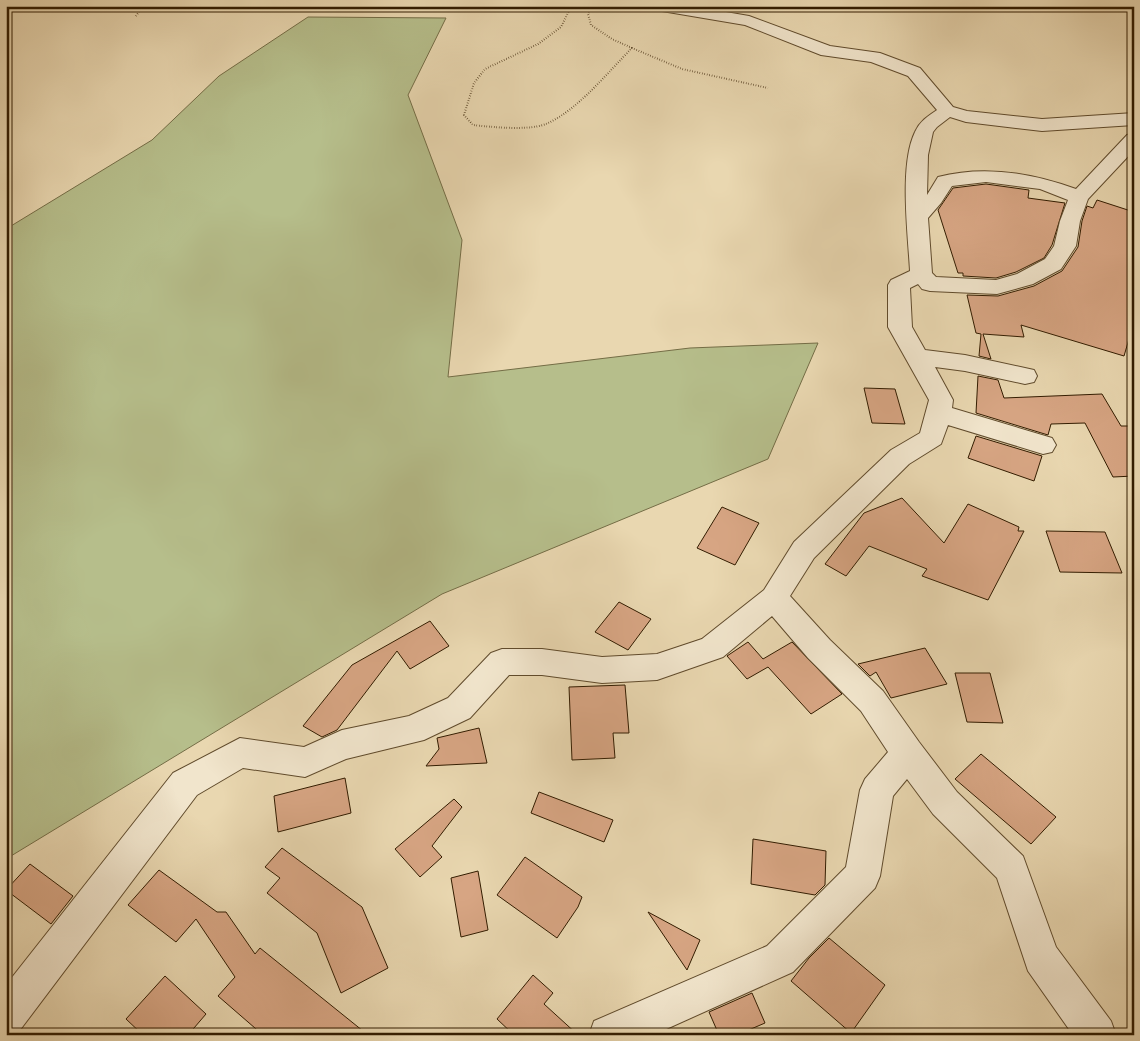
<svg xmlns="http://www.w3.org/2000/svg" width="1140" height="1041" viewBox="0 0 1140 1041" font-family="'IM FELL DW Pica',serif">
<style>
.green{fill:#b6be8b;stroke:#746d46}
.building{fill:#d7a583;stroke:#321c00}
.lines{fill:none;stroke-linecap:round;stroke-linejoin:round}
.minor-casing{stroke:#604b2c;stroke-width:2}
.path{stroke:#321c00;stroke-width:2;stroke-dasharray:0.5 2;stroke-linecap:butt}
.minor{fill:#f1e5cc;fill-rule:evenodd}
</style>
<rect width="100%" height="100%" fill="#e9d7b0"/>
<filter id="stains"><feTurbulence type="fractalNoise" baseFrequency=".004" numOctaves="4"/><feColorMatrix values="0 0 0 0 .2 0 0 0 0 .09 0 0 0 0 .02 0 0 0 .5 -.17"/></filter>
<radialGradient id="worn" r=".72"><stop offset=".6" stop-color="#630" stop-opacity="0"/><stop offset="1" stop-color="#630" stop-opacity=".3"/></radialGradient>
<path class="green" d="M308,17L446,18L408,95L462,240L448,377L690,348L818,343L768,459L442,594L6,859V229L152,140L219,76Z"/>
<g class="building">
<path d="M986,184L1029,190L1028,198L1065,203L1052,245L1044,258L1016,272L996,278L963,276V273H958L938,210L953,188Z"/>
<path d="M1097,200L1134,212V322L1124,356L1021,325L1024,337L983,334L991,359L979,356L981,334L976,333L967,295L998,296L1034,286L1062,271L1078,247L1082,221L1087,206L1093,208Z"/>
<path d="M978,376L998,380L1004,398L1102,394L1121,426H1129L1134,435V476L1113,477L1085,423L1051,424L1048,435L976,413Z"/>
<path d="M864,388L895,389L905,424L872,423Z"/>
<path d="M976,436L1042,456L1034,481L968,458Z"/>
<path d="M902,498L944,543L968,504L1019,527L1018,531H1024L988,600L922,576L927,569L869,546L846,576L825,564L864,513Z"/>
<path d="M722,507L759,523L735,565L697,548Z"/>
<path d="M1046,531L1105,532L1122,573L1060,572Z"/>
<path d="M619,602L651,619L628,650L595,632Z"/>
<path d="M430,621L449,646L410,669L397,651L337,730L322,737L303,726L352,665Z"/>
<path d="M748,642L763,659L792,642L842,694L811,714L768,667L747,679L727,656Z"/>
<path d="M925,648L947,684L891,698L876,672L870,676L858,664Z"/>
<path d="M955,673H990L1003,723L967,722Z"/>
<path d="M625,685L629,733H613L615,758L572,760L569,687Z"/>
<path d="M479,728L487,763L426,766L439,749L437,738Z"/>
<path d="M981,754L1056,817L1031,844L955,779Z"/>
<path d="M345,778L351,813L278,832L274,796Z"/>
<path d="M539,792L613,820L604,842L531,813Z"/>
<path d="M454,799L462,807L432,846L442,857L420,877L395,849Z"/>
<path d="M753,839L826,851L825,885L815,895L751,884Z"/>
<path d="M282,848L362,907L388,968L341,993L317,933L267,893L280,878L265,867Z"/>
<path d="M525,857L582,897L578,907L557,938L497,895Z"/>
<path d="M30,864L73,896L51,924L6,890Z"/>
<path d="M159,870L217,912H226L255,954L260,948L368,1035H263L218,996L235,977L196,919L176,942L128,905Z"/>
<path d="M478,871L488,930L461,937L451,878Z"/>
<path d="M648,912L700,940L687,970Z"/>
<path d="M829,938L885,985L851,1033L791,981L809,958Z"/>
<path d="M533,975L553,993L544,1004L578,1035H514L497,1019Z"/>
<path d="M165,976L206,1014L188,1035H143L126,1019Z"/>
<path d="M752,993L765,1023L737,1035H719L709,1012Z"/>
</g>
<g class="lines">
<defs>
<path id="minor" d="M654,6H691L749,16L830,46L880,53L920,68L953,107L967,111L1042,119L1134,113V125L1042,131L966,122L950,117L937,127L933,132L928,155L927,195L938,177C984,165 1032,173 1076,189L1127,135L1134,133V150L1088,199L1080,221L1076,246L1061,269L1033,284L997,294L930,291L922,289L918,284L910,288L912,327L925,350L965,355L1025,368L1034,370L1037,376L1034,382L1025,384L965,371L935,367L953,400L952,408L1052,438L1056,445L1052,452L1043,454L948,425L941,444L909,464L814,558L790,596L830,640L883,691L919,742L957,792L1023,856L1056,947L1111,1021L1116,1035H1073L1028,971L997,878L933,814L907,779L893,796L880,876L875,888L793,972L653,1035H589L594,1021L767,946L846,867L860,790L865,779L888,752L861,711L808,658L772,616L723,657L657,680L602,683L542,675H509L470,718L424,740L346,759L305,777L243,768L197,795L20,1030L6,1035V985L173,773L240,738L304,747L342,730L409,716L448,698L491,653L502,649H542L602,657L657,654L702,639L764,590L794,542L891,450L920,433L929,400L888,327V285L891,280L910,271C908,233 899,165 915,132C920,121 928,116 937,110L908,76L871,62L821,55L745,25L662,11L656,9ZM986,182L1040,189L1068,200L1060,221L1054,246L1045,259L1017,274L996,280L936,277L932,273L928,218L941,203L952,186Z"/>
</defs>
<use href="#minor" class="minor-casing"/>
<g class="path">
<path d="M334,6H363"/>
<path d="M565,6L569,11L561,27L538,44L485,69L474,83L464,115L473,125C492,127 528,131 546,124C577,111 608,72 632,48L682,69L768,88"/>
<path d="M593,6L588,14L591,25L612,39L632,48"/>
<path d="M136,16L143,6"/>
</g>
<use href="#minor" class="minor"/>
</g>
<rect width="1140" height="1041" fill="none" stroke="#e9d7b0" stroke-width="25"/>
<rect x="8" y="8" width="1125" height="1026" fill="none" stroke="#321c00" stroke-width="2.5"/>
<rect x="12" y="12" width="1115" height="1016" fill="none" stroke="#321c00"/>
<rect width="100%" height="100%" filter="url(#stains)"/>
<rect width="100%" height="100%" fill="url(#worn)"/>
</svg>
